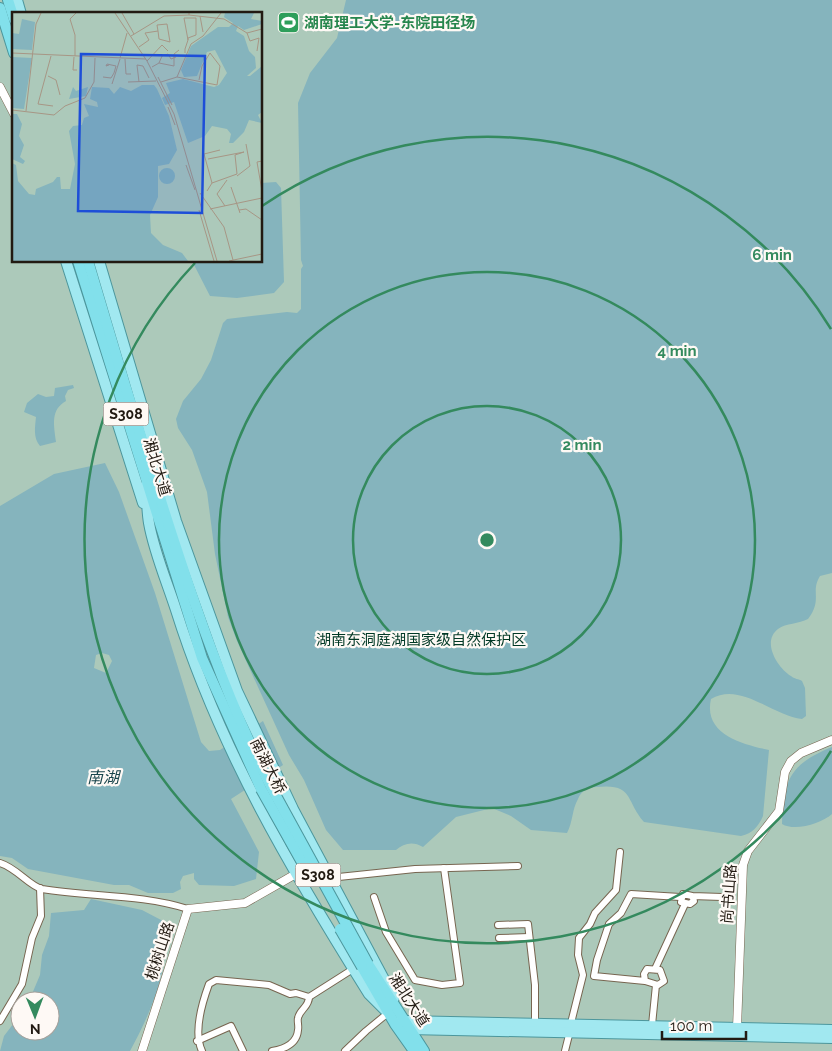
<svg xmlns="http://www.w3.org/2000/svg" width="832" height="1051" viewBox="0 0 832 1051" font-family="Raleway,'Noto Sans SC',sans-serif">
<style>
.green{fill:#acc9ba;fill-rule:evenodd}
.water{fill:#85b4bd;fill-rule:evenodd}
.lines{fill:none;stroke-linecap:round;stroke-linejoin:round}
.minor-casing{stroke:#776550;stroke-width:8}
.tertiary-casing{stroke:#776550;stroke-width:9}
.primary-casing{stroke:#4c969c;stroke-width:12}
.trunk-casing{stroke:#4c969c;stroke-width:12}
.minor{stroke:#fff;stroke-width:6}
.tertiary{stroke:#fff;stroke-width:8}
.primary{stroke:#a1e8f0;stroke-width:10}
.trunk{stroke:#82e0eb;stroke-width:10}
.trunk-bridge-casing{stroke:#4c969c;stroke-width:12;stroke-linecap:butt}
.trunk-bridge{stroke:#82e0eb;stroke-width:10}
.ring{fill:none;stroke:#348a5e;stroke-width:2.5}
.labels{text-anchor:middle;stroke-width:4.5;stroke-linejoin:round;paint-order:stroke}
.shield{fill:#fef9f5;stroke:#645d56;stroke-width:1}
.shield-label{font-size:14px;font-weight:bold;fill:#221a12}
.leisure-label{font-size:15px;font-weight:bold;fill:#27864d;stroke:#fef9f5;text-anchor:start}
.street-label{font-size:15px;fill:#221a12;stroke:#fef9f5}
.park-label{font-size:15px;fill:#003825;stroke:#fef9f5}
.water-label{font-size:16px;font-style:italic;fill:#18444b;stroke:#fef9f5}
.inset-road{fill:none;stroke:#a79685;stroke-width:1}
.view{fill:#1d4ed8;fill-opacity:0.15;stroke:#1d4ed8;stroke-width:2.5}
.inset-edge{fill:none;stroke:#221a12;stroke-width:2.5}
.centre{fill:#348a5e;stroke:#fef9f5;stroke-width:2.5}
.ring-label{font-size:15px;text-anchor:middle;font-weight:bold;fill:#348a5e;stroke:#fef9f5;stroke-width:4.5;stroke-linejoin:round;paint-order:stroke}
</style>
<rect width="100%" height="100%" fill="#ffe9d1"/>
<path class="green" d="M0,0H832V1051H0ZM14,14H261V261H14ZM20,1001H50V1031H20Z"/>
<g class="water">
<path d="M346,0H832V573L820,576C810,592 823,599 808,619C799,624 786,623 778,629C761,642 778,668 791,676C794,679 799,679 802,681L805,688L806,716L802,719C773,716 740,681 711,699C703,734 742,744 769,750L763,816C758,827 753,833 741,836L644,822C625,800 634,783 596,787C588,787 581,791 578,799C572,809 573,822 567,833L531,830L511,816L492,808L456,817L423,847C413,841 404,843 396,850H343L326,830L304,780L289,755L237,641L228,617L215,554L207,492L192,450L178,428L176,419L183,401L201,379L211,360L223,323L227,319L287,312L297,313L301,309V269L303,266L301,260L298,103L310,73L337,38Z"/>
<path d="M276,182L281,188L284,282L274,293L237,298L210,296L192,261H261V183Z"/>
<path d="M73,385L74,388L68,390L65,396L66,401C50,410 54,425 56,442L40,446C33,438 35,427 36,417L24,412L27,403L38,394L46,397L54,396L55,388Z"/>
<path d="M105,463L119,492L155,593L201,742L209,751L220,750L263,721L283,765L231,799L259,852L256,879L234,886L199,885L194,879V873L183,876L180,882L181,889L173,893H148L129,885H114L28,869L12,858L0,856V506L54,474ZM102,653L109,655L112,661L106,673L94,668L96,655Z"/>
<path d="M832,747V814C822,823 795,832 782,824C783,780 790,764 832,747Z"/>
<path d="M91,899L142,910L163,921C173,964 150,1014 130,1051H0L4,1036L20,1015V1031H50V1001H29L40,975L42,955L49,936L51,913L84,910Z"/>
</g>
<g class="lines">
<defs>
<g id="minor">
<path d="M0,863C17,868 29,886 42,889C91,897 141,894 188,909"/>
<path d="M329,878L415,869L518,866"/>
<path d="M692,896L683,894L681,902L690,904L694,901L692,896L722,897"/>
<path d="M374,897L386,932L415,980L442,985L460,983L444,868"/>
<path d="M498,925L528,924L535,985V1023"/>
<path d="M499,938L529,937"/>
<path d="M655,969L685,904"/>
<path d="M645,981L644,974L647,969L660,970L664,981L658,985L645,981L594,976L597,960L609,924L621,913L631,894L680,897"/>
<path d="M0,1021L22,984L32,938L41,916L40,888"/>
<path d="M571,1023L583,975L578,955L579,938L590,924L595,913L616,890L620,852"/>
<path d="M652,1025L656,985"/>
<path d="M197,1041L231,1026L243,1051"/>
<path d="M202,1051C193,1032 202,1003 209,984L216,980L269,985L290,994L296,993L309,997L353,969"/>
<path d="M272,1051C284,1049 297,1044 298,1030C299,1026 297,1021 298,1018C300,1009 309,1007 309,997"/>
<path d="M345,1051L366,1031L388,1013"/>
<path d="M565,1051L570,1031"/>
</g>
<g id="tertiary">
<path d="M0,87L14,114"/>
<path d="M737,1028L743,865L748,851L779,811L785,772L791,761L801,753L832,740"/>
<path d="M142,1051L188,909L245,903L301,871"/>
</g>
<g id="primary">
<path d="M17,0L21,14"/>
<path d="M66,261L143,503"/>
<path d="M99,261L176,521L237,691L293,809L394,998"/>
<path d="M146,485C147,498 147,511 149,523C154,552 167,582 176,610C220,750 292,871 369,994L385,1010"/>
<path d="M398,1023L403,1021L832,1030"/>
<path d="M404,1032L409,1029L832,1038"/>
</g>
<g id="trunk">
<path d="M8,0L14,19"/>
<path d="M0,8L14,53"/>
<path d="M78,261L202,658L261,789"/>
<path d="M88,261C112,343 137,425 163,507C194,604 224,693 270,785"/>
<path d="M368,964L424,1051"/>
<path d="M362,967L395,1024L414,1051"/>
</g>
</defs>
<use href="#minor" class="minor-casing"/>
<use href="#tertiary" class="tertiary-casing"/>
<use href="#primary" class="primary-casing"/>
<use href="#trunk" class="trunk-casing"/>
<use href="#minor" class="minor"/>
<use href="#tertiary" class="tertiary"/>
<use href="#primary" class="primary"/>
<use href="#trunk" class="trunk"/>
<defs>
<g id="trunk-bridge">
<path d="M270,785L368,964"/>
<path d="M261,789L312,880"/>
<path d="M340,929L362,967"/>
</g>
</defs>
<use href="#trunk-bridge" class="trunk-bridge-casing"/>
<use href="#trunk-bridge" class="trunk-bridge"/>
</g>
<g class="ring">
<circle cx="487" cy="540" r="134"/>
<circle cx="487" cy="540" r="268"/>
<path d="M831 751A403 403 0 1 1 195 263M262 206A403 403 0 0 1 831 329"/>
</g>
<defs>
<symbol id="stadium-square" viewBox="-11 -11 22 22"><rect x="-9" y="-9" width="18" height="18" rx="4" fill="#2e9e5b" stroke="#fef9f5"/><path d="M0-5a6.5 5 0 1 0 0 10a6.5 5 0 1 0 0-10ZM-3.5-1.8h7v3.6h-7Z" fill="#fff"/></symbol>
</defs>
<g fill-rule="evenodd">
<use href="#stadium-square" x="276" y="10" width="25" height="25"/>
</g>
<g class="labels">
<g class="shield">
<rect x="103.5" y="402.5" width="45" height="23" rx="4"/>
<rect x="295.5" y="863.5" width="45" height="23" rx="4"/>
</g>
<g class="shield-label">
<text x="126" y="419">S308</text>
<text x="318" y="880">S308</text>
</g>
<g class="leisure-label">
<text x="304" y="28">湖南理工大学-东院田径场</text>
</g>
<g class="street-label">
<text transform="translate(157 467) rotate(73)" y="5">湘北大道</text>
<text transform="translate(268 766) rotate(63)" y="5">南湖大桥</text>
<text transform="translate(729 894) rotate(-86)" y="5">尚书山路</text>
<text transform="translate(160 951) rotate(-72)" y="5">桃树山路</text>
<text transform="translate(409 1000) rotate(57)" y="5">湘北大道</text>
</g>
<g class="park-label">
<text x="421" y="645">湖南东洞庭湖国家级自然保护区</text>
</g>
<g class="water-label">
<text x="103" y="783">南湖</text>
</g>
</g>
<g transform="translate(12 12)">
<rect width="250" height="250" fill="#ffe9d1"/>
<path d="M0,1H250V249H0Z" fill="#acc9ba"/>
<path d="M213,1H242L239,7L250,9V12L232,18L226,14L224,19L232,24L237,39L243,45L244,56L235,64H215H238L250,54V100L246,103L250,111L237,108L232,120L221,131H217L219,122L215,117L200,114L193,124L176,131L162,90L153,93L150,86L158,81L154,71L171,67L202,75L207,73L215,61L203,38L195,40L185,64L172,65L169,58L179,34L206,15H217L221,11L212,5ZM10,7L23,10L20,38L0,37V21L7,22ZM0,45L20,46L12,97L0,96ZM130,73H142L145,77L157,104L165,138L157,152L146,154V185L138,203L139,221L151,233L170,241L176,249H0V151L4,153L6,169L17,182L23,183L24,177L41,170L45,165H48L49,177H58L63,152L57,119L61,114L70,113L72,106L77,104L72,92L86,95L85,90L78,87L80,75L97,76L102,82L108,75L119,79ZM61,75L64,79L76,75L74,84L57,87ZM0,102H5L10,112L7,124L12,133L8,145L13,149L11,152L0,147ZM147 164a8 8 0 1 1 16 0a8 8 0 1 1-16 0Z" fill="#85b4bd"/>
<path class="inset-road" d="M103,1L135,49L162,102L205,249M110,1L122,22M177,1V3L212,7L235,21L238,29L247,26L245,39M188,4L191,20M133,21L146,19L145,13L155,12L158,30L147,27L146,19M235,21L250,17M119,24L152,4L177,3M127,35L137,28L133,21M0,41L134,47M173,41V37L176,28V26L184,23V6H172L176,28M39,44L26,92L41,94M63,44V23L58,7L64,1M62,45L61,58H65M108,46L115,21M113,47L114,62H119M135,49L150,33L156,39M147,51L150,44L156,42L159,47L164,45M140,55L147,51L162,54V42L167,38M36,64L44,68L48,83M91,65L99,66L102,61L104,54L95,52L94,54L97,53M146,65L160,93M165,65L205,73L208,54L198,41L190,54L187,68M116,70L144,69M127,70L125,53L131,54L137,66M149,70L165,65L179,32L191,24L209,1M100,72L108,47M156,95L163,113M0,98L42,103L53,94L73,86L82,70L83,46M14,99L24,12L29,1M250,149L245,150L250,179M174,153L183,178M225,164L238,154L234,132M200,171L192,142L208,138M219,175L228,201M195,179L200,171L225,162L223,143L232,140L196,147M188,181L212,215L221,248M213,194L205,182L215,168M198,197L250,186M187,198L202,249M227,198L234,197L250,208M217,249L250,242"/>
<path class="view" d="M69,42L193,44L190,201L66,199Z"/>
<rect width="250" height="250" class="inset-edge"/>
</g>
<circle cx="487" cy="540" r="8" class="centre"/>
<g class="ring-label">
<text x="772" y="260">6 min</text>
<text x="677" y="356">4 min</text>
<text x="582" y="450">2 min</text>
</g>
<g transform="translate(35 1016) rotate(179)"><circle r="24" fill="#fef9f5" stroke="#a6a09a"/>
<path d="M0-4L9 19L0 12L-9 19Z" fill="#348a5e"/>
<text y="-8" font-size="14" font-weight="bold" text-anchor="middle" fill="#221a12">N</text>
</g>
<path d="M662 1031v8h84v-8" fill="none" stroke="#221a12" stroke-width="2.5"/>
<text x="670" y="1031" font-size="15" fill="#221a12" stroke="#fef9f5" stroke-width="4" paint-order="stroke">100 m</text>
</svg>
